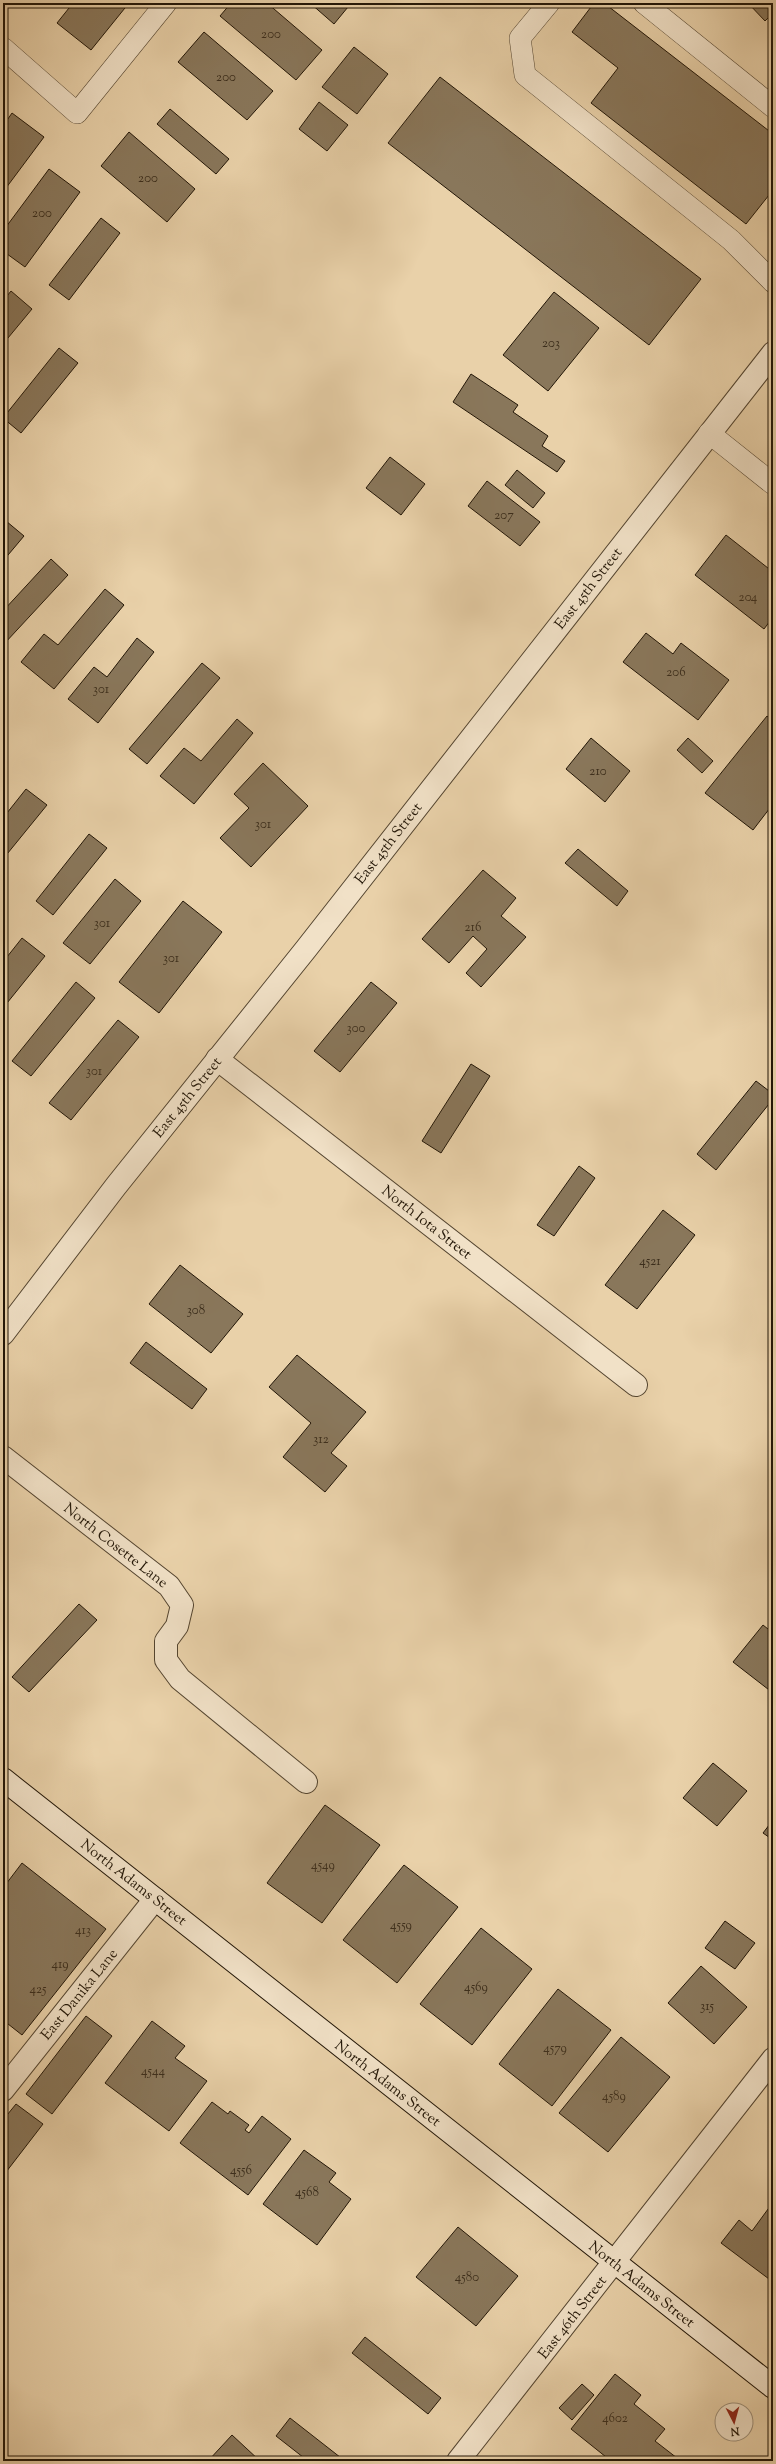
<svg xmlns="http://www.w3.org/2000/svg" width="776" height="2464" viewBox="0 0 776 2464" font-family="'Sorts Mill Goudy',serif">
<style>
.building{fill:#89775b;stroke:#221607}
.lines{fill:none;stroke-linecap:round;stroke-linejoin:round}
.lane-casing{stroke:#544530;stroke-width:22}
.street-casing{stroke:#544530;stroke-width:24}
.secondary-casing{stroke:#221607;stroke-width:24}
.lane{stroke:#f1e1c7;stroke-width:21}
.street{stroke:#f1e1c7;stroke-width:22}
.secondary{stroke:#f1e1c7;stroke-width:22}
.labels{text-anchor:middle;stroke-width:4;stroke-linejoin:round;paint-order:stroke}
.number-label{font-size:13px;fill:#3c2e1c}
.street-label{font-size:15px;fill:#221607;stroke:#f1e1c7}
</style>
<rect width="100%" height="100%" fill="#e9d1a9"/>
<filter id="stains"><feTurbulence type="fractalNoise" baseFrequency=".005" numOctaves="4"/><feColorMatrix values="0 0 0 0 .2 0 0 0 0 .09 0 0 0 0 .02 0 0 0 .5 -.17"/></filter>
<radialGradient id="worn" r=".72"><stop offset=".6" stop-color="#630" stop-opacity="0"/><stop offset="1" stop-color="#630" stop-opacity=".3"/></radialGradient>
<g class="building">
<path d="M73,3H129L91,50L57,23Z"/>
<path d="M231,3H267L322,50L296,80L220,16Z"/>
<path d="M310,3H343L348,7L334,24Z"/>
<path d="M594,3H604L773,134V190L746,224L591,103L618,68L572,32Z"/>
<path d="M748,3H773V13L765,21Z"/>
<path d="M204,32L273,91L247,120L178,62Z"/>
<path d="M354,47L388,74L357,114L322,87Z"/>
<path d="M440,77L701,279L649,345L388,143Z"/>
<path d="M319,102L348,125L327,151L299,129Z"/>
<path d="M170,109L229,159L216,174L157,124Z"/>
<path d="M12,113L44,137L3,192V126Z"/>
<path d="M129,132L195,189L167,222L101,166Z"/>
<path d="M49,169L80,192L25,267L3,251V231Z"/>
<path d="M101,218L120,233L69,300L49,285Z"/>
<path d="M11,291L32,309L3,344V301Z"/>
<path d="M554,292L599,328L548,391L503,355Z"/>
<path d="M59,348L78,363L21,433L3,418Z"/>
<path d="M471,374L518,405L513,412L548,436L542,446L565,461L557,472L453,402Z"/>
<path d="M390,457L425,484L401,515L366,488Z"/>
<path d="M517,470L545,493L533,508L505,485Z"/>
<path d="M487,481L540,522L520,546L468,506Z"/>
<path d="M6,521L24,536L3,561V524Z"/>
<path d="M726,535L773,572V617L764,629L695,575Z"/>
<path d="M51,559L68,575L4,644L3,611Z"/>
<path d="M105,589L124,605L54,689L21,662L44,634L58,645Z"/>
<path d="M646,633L673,654L681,643L729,680L698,720L623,662Z"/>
<path d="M137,638L154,652L98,723L68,699L94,667L107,677Z"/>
<path d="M202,663L220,678L147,764L129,749Z"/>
<path d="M767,716L773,721V804L753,830L705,793Z"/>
<path d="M237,719L253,733L194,804L160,776L184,748L201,761Z"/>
<path d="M591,738L630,771L605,802L566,769Z"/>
<path d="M688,738L713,761L702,773L677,750Z"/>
<path d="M263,763L308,806L251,867L220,838L249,808L234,794Z"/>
<path d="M26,789L47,805L3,859V818Z"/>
<path d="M89,834L107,848L53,915L36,901Z"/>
<path d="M578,849L628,891L617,906L565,863Z"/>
<path d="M483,870L516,898L501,916L526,937L481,987L466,973L487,949L473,936L449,963L422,939Z"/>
<path d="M115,879L141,901L90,964L63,943Z"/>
<path d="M183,901L222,932L159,1013L119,982Z"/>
<path d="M22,938L45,956L3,1008V962Z"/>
<path d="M76,982L95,998L31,1076L12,1061Z"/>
<path d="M371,982L397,1003L340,1072L314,1051Z"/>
<path d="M118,1020L139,1037L71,1120L49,1103Z"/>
<path d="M471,1064L490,1076L441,1153L422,1141Z"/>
<path d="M756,1081L773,1094V1099L716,1170L697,1154Z"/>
<path d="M579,1166L595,1178L554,1236L537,1225Z"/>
<path d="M663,1210L695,1235L637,1309L605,1285Z"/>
<path d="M180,1265L243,1314L211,1353L149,1304Z"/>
<path d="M146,1342L207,1389L192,1409L130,1363Z"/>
<path d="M297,1355L366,1412L331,1453L347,1466L325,1492L283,1457L311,1423L269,1387Z"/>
<path d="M79,1604L97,1620L29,1692L12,1677Z"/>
<path d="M763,1625L773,1633V1693L733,1662Z"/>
<path d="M713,1763L747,1791L717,1826L683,1798Z"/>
<path d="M325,1805L380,1845L322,1923L267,1883Z"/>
<path d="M773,1820V1840L763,1833Z"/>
<path d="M22,1863L106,1929L22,2035L3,2020V1903L6,1899L3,1896V1888Z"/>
<path d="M404,1865L458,1907L397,1983L343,1940Z"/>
<path d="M725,1921L755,1943L735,1969L705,1948Z"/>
<path d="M481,1928L532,1969L472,2045L420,2004Z"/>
<path d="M701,1966L747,2007L714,2044L668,2003Z"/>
<path d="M558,1989L611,2030L552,2106L499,2064Z"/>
<path d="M86,2016L112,2036L52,2114L26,2094Z"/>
<path d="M152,2021L185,2046L175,2058L207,2081L169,2131L105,2083Z"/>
<path d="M621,2037L670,2077L608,2152L559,2113Z"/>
<path d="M212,2102L228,2114L230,2111L249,2125L245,2130L249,2133L262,2116L291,2139L248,2195L180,2143Z"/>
<path d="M16,2104L43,2124L3,2176V2120Z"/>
<path d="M304,2150L336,2173L329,2182L351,2199L317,2245L263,2204Z"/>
<path d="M771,2205L773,2207V2282L721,2243L739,2220L752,2231Z"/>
<path d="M458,2227L518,2276L476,2326L416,2277Z"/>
<path d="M365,2337L441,2398L428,2414L352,2353Z"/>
<path d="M615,2374L641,2395L634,2404L665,2429L655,2441L677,2458L674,2461H611L571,2429Z"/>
<path d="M582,2384L594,2395L572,2420L559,2408Z"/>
<path d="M290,2418L345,2461H308L276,2436Z"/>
<path d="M232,2435L260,2461H208Z"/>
</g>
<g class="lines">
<defs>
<g id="lane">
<path d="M549,3L520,38L525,75L731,240L773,282"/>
<path d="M644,3L773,107"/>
<path d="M3,48L77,113L166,3"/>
<path d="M709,433L773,484"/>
</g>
<g id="street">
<path d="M217,1059L636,1385"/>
<path d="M3,1334L116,1186L306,949L773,353"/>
<path d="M3,1457L169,1586L182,1605L177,1626L166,1641V1660L180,1679L306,1782"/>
<path d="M3,2090L155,1899"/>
<path d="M458,2461L773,2059"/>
</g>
<path id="secondary" d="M3,1779L773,2387"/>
</defs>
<use href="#lane" class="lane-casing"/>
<use href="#street" class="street-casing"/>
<use href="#secondary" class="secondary-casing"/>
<use href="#lane" class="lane"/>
<use href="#street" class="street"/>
<use href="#secondary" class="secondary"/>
</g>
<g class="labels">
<g class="number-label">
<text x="271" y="38">200</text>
<text x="226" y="81">200</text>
<text x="148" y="182">200</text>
<text x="42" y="217">200</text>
<text x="551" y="347">203</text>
<text x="504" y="519">207</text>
<text x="748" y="601">204</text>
<text x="676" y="676">206</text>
<text x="101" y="693">301</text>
<text x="598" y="775">210</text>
<text x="263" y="828">301</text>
<text x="102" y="927">301</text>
<text x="473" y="931">216</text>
<text x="171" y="962">301</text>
<text x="356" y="1032">300</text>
<text x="94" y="1075">301</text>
<text x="650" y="1265">4521</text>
<text x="196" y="1314">308</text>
<text x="321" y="1443">312</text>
<text x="323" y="1869">4549</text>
<text x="401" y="1929">4559</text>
<text x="83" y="1934">413</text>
<text x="60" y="1968">419</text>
<text x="476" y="1991">4569</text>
<text x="38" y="1993">425</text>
<text x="707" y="2010">315</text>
<text x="555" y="2052">4579</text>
<text x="153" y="2075">4544</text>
<text x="614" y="2100">4589</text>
<text x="241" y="2174">4556</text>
<text x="307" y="2196">4568</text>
<text x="467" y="2281">4580</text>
<text x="615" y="2422">4602</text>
</g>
<g class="street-label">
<text transform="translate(588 588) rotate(-52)" y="5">East 45th Street</text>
<text transform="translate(388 843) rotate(-52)" y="5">East 45th Street</text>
<text transform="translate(187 1097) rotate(-51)" y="5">East 45th Street</text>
<text transform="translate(427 1222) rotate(38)" y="5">North Iota Street</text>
<text transform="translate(116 1545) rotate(38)" y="5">North Cosette Lane</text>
<text transform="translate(134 1882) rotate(38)" y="5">North Adams Street</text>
<text transform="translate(79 1994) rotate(-51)" y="5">East Danika Lane</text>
<text transform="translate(388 2083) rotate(38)" y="5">North Adams Street</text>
<text transform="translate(642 2284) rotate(38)" y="5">North Adams Street</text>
<text transform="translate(572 2317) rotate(-52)" y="5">East 46th Street</text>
</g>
</g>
<rect width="776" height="2464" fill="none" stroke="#e9d1a9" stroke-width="16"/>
<rect x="4" y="4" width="768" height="2456" fill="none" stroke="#221607" stroke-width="2"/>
<rect x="8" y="8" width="760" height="2448" fill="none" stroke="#221607"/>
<g transform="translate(734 2422) rotate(174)"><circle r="19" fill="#f1e1c7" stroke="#9e907a"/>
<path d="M0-3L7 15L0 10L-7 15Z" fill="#8f2418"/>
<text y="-6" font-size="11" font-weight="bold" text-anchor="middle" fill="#221607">N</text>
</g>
<rect width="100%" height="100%" filter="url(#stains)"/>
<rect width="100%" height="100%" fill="url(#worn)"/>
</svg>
